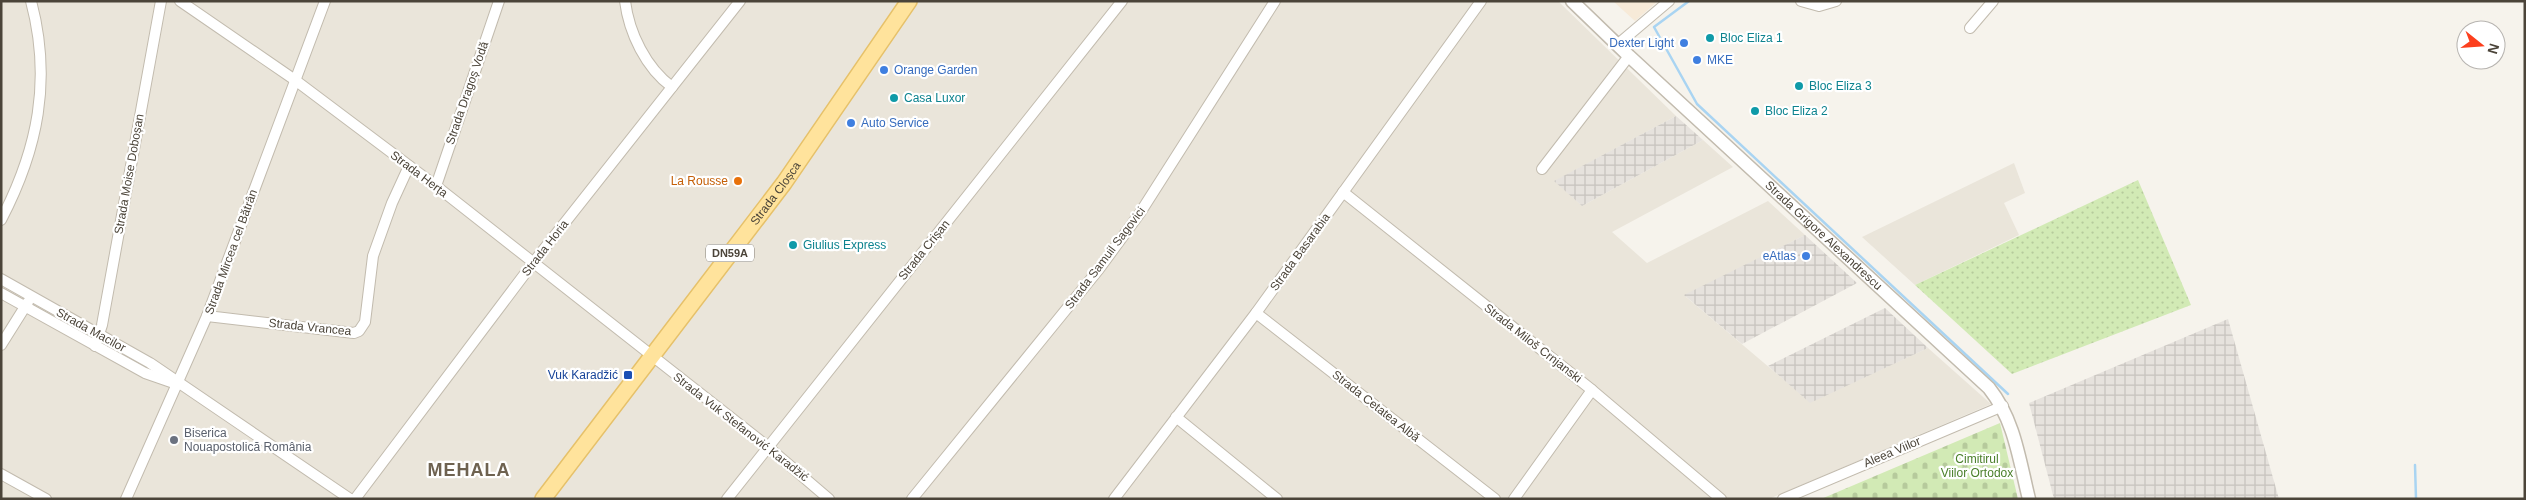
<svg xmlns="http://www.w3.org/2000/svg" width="2526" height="500" viewBox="0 0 2526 500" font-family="Arial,sans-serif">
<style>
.residential{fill:#eae5da}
.commercial{fill:#f7ead8}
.industrial{fill:url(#industrial-grid)}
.grass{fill:url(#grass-dots)}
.cemetery{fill:url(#cemetery-stones)}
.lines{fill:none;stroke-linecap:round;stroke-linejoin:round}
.stream{stroke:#a9d4f2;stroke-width:2.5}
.minor-casing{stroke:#c2bbae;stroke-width:12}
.tertiary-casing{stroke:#c2bbae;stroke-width:15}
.primary-casing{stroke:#e6c16a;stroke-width:18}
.minor{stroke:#fff;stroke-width:10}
.tertiary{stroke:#fff;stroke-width:12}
.primary{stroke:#ffe39c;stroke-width:15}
.culture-dot{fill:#0f9aa8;stroke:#fff;stroke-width:2}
.shop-dot{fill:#3f7fe0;stroke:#fff;stroke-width:2}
.food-dot{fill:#e8710a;stroke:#fff;stroke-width:2}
.transit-dot{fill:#1a4fb4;stroke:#fff;stroke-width:2}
.worship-dot{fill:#6b7280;stroke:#fff;stroke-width:2}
.labels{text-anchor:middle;stroke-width:4.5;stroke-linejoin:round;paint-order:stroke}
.shield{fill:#fff;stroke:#817c74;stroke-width:1}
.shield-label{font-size:11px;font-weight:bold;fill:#4b4439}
.culture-label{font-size:12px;fill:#0d838f;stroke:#fff;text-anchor:start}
.shop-label{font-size:12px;fill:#366cbe;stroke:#fff;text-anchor:start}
.street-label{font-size:12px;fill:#4b4439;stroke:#fff}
.food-label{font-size:12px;fill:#c56008;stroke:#fff;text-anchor:end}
.transit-label{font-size:12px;fill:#164399;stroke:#fff;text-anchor:end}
.worship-label{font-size:12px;fill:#5b616d;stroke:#fff;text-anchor:start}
.park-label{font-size:12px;fill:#4a7f2a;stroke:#fff}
.district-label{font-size:18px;font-weight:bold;letter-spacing:1px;fill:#6e6250;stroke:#fff}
</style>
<defs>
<pattern id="industrial-grid" width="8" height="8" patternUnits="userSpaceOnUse" patternTransform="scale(1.25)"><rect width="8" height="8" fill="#e6e2dd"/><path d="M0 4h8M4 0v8" fill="none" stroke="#c7c3be"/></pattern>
<pattern id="grass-dots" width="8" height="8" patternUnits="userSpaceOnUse" patternTransform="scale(1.25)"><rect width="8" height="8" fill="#d2eab5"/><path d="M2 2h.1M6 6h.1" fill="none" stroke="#b6ca9c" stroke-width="1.8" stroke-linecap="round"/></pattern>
<pattern id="cemetery-stones" width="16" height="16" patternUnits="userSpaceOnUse" patternTransform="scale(1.25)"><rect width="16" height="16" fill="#d2eab5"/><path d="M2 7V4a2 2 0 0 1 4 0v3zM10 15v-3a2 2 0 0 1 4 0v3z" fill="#b6ca9c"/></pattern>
</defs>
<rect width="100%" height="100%" fill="#f6f3ec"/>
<g class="residential">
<path d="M1,1H1558L1676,116L1555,181L1582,206L1703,140L1733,167L1612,232L1647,263L1768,201L1805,235L1685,296L1810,402L1928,348L1991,404L1769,499H1Z"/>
<path d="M2014,163L2025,193L2004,203L2019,235L1915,285L1862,237Z"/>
</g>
<path class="commercial" d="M1613,1H1658L1635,21Z"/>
<g class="industrial">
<path d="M1676,116L1703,140L1582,206L1554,181Z"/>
<path d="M1805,235L1857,283L1742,344L1684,295Z"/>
<path d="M1885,308L1928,348L1810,403L1768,366Z"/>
<path d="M2228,319L2279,499H2054L2029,403Z"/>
</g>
<path class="grass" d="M2138,180L2191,305L2012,374L1915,285Z"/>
<path class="cemetery" d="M2000,423L2018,499H1821Z"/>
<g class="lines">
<g class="stream">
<path d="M1689,1L1654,27L1697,104L2008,394"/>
<path d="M2415,465L2416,499"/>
</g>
<defs>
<g id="minor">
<path d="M180,1L295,80L436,186L767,446L829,499"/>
<path d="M625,1C629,33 646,68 672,87"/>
<path d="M1801,1L1819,6L1836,1"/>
<path d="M1970,28L1993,1"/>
<path d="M1617,45L1669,1"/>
<path d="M1542,169L1629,56"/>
<path d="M436,186L499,1"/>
<path d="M1343,192L1592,390L1721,499"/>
<path d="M1,220C38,149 52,80 31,1"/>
<path d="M1,279L150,363L350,499"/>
<path d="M1,293L145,373L171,382"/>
<path d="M1256,313L1495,499"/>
<path d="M207,316L354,333L359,331L365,322L373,256L392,203L409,166"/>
<path d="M1,345L28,302"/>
<path d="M95,346L102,325L161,1"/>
<path d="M1176,417L1277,499"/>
<path d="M1,474L46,499"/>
<path d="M126,499L207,316L325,1"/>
<path d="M355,499L533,263L740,1"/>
<path d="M727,499L1122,1"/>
<path d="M912,499L1099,269L1140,213L1275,1"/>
<path d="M1114,499L1256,313L1481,1"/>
<path d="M1514,499L1592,390"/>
<path d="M1783,499L2003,406"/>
</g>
<g id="tertiary">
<path id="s1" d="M1572,1L1629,56L1989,388C2015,421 2019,459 2029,499"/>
</g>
<g id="primary">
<path id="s2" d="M543,499L784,183L909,1"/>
</g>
</defs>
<use href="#minor" class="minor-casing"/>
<use href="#tertiary" class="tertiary-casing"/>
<use href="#primary" class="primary-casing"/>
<use href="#minor" class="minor"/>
<use href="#tertiary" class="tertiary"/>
<use href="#primary" class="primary"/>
</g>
<g class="culture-dot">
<circle cx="1710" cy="38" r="5"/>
<circle cx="1799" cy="86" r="5"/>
<circle cx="894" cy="98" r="5"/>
<circle cx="1755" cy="111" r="5"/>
<circle cx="793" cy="245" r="5"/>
</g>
<g class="shop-dot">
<circle cx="1684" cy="43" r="5"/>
<circle cx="1697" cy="60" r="5"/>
<circle cx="884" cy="70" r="5"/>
<circle cx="851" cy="123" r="5"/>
<circle cx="1806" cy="256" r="5"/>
</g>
<circle class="food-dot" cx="738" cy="181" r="5"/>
<rect class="transit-dot" x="623" y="370" width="10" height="10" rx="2.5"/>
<circle class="worship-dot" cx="174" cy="440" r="5"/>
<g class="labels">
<rect class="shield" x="706" y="244.5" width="48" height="17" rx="4"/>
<g class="shield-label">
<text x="730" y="257">DN59A</text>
</g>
<g class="culture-label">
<text x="1720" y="42">Bloc Eliza 1</text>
<text x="1809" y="90">Bloc Eliza 3</text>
<text x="904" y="102">Casa Luxor</text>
<text x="1765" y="115">Bloc Eliza 2</text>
<text x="803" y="249">Giulius Express</text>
</g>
<g class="shop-label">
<text x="1674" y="47" text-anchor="end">Dexter Light</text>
<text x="1707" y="64">MKE</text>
<text x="894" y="74">Orange Garden</text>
<text x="861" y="127">Auto Service</text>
<text x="1796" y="260" text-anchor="end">eAtlas</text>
</g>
<g class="street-label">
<text transform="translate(467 93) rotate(-71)" y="4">Strada Dragoș Vodă</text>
<text transform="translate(129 174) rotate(-80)" y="4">Strada Moise Doboșan</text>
<text transform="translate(419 174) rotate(37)" y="4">Strada Herța</text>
<text dy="4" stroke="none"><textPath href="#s2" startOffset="384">Strada Cloșca</textPath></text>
<text dy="4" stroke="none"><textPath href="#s1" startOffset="344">Strada Grigore Alexandrescu</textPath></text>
<text transform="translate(545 248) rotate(-52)" y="4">Strada Horia</text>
<text transform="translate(924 250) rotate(-51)" y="4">Strada Crișan</text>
<text transform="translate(231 252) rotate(-70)" y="4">Strada Mircea cel Bătrân</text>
<text transform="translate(1300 252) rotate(-54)" y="4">Strada Basarabia</text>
<text transform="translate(1105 258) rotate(-53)" y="4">Strada Samuil Sagovici</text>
<text transform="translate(310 327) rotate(6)" y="4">Strada Vrancea</text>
<text transform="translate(91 330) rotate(29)" y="4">Strada Macilor</text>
<text transform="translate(1533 343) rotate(38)" y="4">Strada Miloš Crnjanski</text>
<text transform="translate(1376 406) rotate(38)" y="4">Strada Cetatea Albă</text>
<text transform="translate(741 427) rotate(38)" y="4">Strada Vuk Stefanović Karadžić</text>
<text transform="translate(1892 452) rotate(-23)" y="4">Aleea Viilor</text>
</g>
<g class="food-label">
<text x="728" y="185">La Rousse</text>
</g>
<g class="transit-label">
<text x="618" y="379">Vuk Karadžić</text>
</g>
<g class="worship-label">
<text x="184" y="437">Biserica<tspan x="184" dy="14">Nouapostolică România</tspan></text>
</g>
<g class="park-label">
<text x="1977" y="463">Cimitirul<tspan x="1977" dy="14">Viilor Ortodox</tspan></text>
</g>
<g class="district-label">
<text x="469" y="476">MEHALA</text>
</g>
</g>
<rect width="2526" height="500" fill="none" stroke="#4b4439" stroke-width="5"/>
<g transform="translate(2481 45) rotate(107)"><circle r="24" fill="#ffffff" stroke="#b7b4b0"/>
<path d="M0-4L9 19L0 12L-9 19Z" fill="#fc3f1d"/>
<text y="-8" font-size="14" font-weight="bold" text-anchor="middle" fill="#4b4439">N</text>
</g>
</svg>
